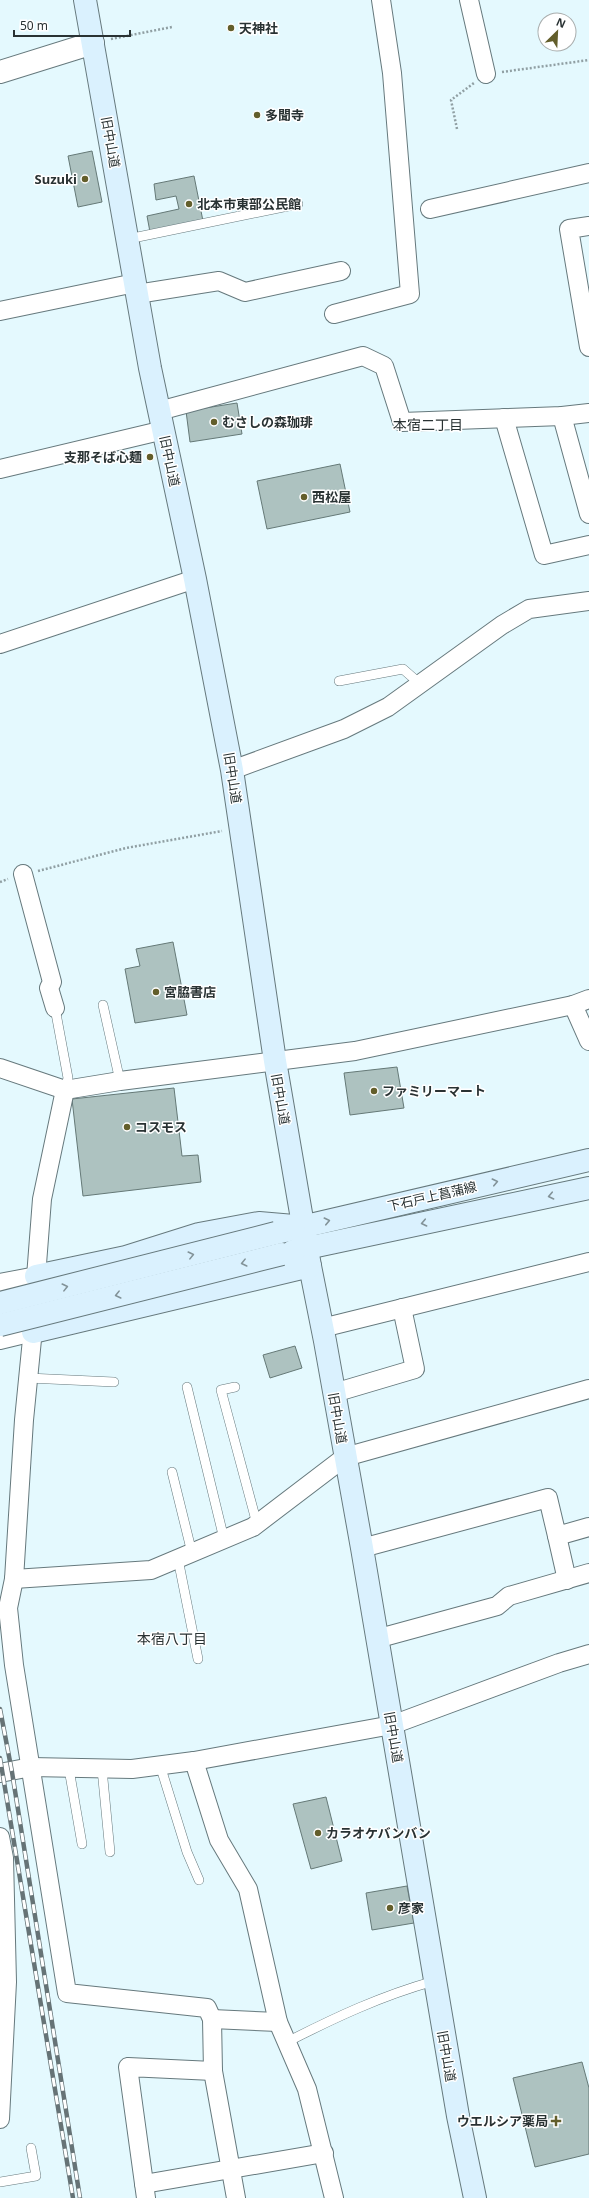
<svg xmlns="http://www.w3.org/2000/svg" width="589" height="2198" viewBox="0 0 589 2198" font-family="'Noto Sans','Noto Sans JP',sans-serif">
<style>
.building{fill:#adc2c0;stroke:#657977}
.lines{fill:none;stroke-linecap:round;stroke-linejoin:round}
.service-casing{stroke:#66797d;stroke-width:10}
.minor-casing{stroke:#66797d;stroke-width:20}
.tertiary-casing{stroke:#66797d;stroke-width:24}
.secondary-casing{stroke:#66797d;stroke-width:24}
.path{stroke:#909fa3;stroke-width:2.5;stroke-dasharray:2 2;stroke-linecap:butt}
.service{stroke:#fff;stroke-width:9}
.minor{stroke:#fff;stroke-width:18}
.tertiary{stroke:#fff;stroke-width:22}
.secondary{stroke:#daf1fe;stroke-width:22}
.rail-casing{stroke:#667376;stroke-width:4.5}
.rail{stroke:#fff;stroke-width:3;stroke-dasharray:9;stroke-linecap:butt}
.secondary-bridge-casing{stroke:#66797d;stroke-width:24;stroke-linecap:butt}
.secondary-bridge{stroke:#daf1fe;stroke-width:22}
.oneway{stroke:#829298}
.poi-dot{fill:#635e2b;stroke:#fff;stroke-width:1.5}
.labels{text-anchor:middle;stroke-width:3;stroke-linejoin:round;paint-order:stroke}
.poi-label{font-size:13px;font-weight:bold;fill:#293233;stroke:#fff;text-anchor:start}
.street-label{font-size:13px;fill:#293233;stroke:#fff}
.neighbourhood-label{font-size:14px;fill:#293233;stroke:#fff}
</style>
<rect width="100%" height="100%" fill="#e4f9fe"/>
<g class="building">
<path d="M92,151L102,202L78,207L68,156Z"/>
<path d="M194,176L203,221L150,232L147,216L179,209L176,196L156,200L154,184Z"/>
<path d="M237,403L242,434L190,442L186,411Z"/>
<path d="M340,464L350,512L267,529L257,481Z"/>
<path d="M173,942L187,1015L135,1023L125,969L140,966L136,949Z"/>
<path d="M397,1067L404,1108L350,1115L344,1073Z"/>
<path d="M174,1088L182,1156L198,1155L201,1182L83,1196L72,1099Z"/>
<path d="M295,1346L302,1368L270,1378L263,1355Z"/>
<path d="M326,1797L342,1861L311,1869L293,1804Z"/>
<path d="M407,1886L414,1923L372,1930L366,1893Z"/>
<path d="M582,2062L589,2088V2154L535,2167L513,2078Z"/>
</g>
<g class="lines">
<defs>
<g id="service">
<path d="M128,239L298,204"/>
<path d="M339,681L403,669L419,683"/>
<path d="M103,1005L120,1081"/>
<path d="M55,1008L68,1078L65,1090"/>
<path d="M28,1378L114,1382"/>
<path d="M187,1387L224,1539"/>
<path d="M235,1387L221,1390L257,1524"/>
<path d="M172,1472L192,1553"/>
<path d="M178,1559L198,1659"/>
<path d="M160,1765L187,1852L199,1880"/>
<path d="M69,1769L82,1844"/>
<path d="M102,1769L110,1852"/>
<path d="M287,2042C336,2017 381,1996 434,1981"/>
<path d="M0,2182L36,2176L31,2148"/>
</g>
<g id="minor">
<path d="M469,0L486,74"/>
<path d="M430,209L589,173"/>
<path d="M589,226L569,229L589,347"/>
<path d="M137,294L219,281L245,292L341,271"/>
<path d="M0,311L135,283"/>
<path d="M334,314L410,294L392,73L381,0"/>
<path d="M159,411L363,356L384,366L402,422L562,416L589,413"/>
<path d="M562,416L589,514"/>
<path d="M504,418L544,555L589,545"/>
<path d="M0,469L164,430"/>
<path d="M0,644L195,579"/>
<path d="M232,770L344,729L388,707L502,625L529,609L589,601"/>
<path d="M23,874L52,982L49,988L55,1008"/>
<path d="M573,1005L589,1041"/>
<path d="M0,1068L65,1090L120,1081L355,1051L573,1005L589,999"/>
<path d="M0,1283L36,1276"/>
<path d="M35,1290L42,1199L65,1090"/>
<path d="M34,1319L24,1420L14,1579L8,1608L14,1665L67,1993L207,2008L212,2019L213,2071L236,2198"/>
<path d="M322,1328L589,1262"/>
<path d="M0,1340L33,1332"/>
<path d="M334,1393L415,1369L402,1308"/>
<path d="M557,1536L567,1580"/>
<path d="M362,1548L548,1498L557,1536L589,1527"/>
<path d="M14,1579L151,1570L253,1527L345,1457L589,1389"/>
<path d="M376,1639L497,1606L509,1596L589,1573"/>
<path d="M194,1761L219,1840L248,1889L278,2022L307,2089L334,2198"/>
<path d="M0,1773L31,1767L132,1769L194,1761L392,1725L559,1663L589,1654"/>
<path d="M0,1837L4,1858L7,1982L0,2119"/>
<path d="M212,2019L278,2022"/>
<path d="M144,2184L324,2153"/>
<path d="M146,2198L128,2067L213,2071"/>
</g>
<path id="tertiary" d="M0,72L93,43"/>
<g id="secondary">
<path d="M85,0L150,368L195,579L232,770L275,1061L310,1266L325,1341L362,1548L458,2116L475,2198"/>
<path d="M276,1233L589,1160"/>
<path d="M293,1251L589,1188"/>
<path d="M36,1276L126,1257L199,1234L259,1223L294,1226"/>
<path d="M33,1332L310,1266"/>
</g>
</defs>
<use href="#service" class="service-casing"/>
<use href="#minor" class="minor-casing"/>
<use href="#tertiary" class="tertiary-casing"/>
<use href="#secondary" class="secondary-casing"/>
<g class="path">
<path d="M111,39L172,27"/>
<path d="M502,72L589,60"/>
<path d="M457,129L451,100L474,83"/>
<path d="M38,871L126,848L222,831"/>
<path d="M0,882L8,879"/>
</g>
<use href="#service" class="service"/>
<use href="#minor" class="minor"/>
<use href="#tertiary" class="tertiary"/>
<use href="#secondary" class="secondary"/>
<defs>
<g id="rail">
<path d="M0,1709L12,1772L80,2198"/>
<path d="M0,1758L73,2198"/>
</g>
</defs>
<use href="#rail" class="rail-casing"/>
<use href="#rail" class="rail"/>
<defs>
<g id="secondary-bridge">
<path d="M0,1303L276,1233"/>
<path d="M0,1325L282,1254"/>
</g>
</defs>
<use href="#secondary-bridge" class="secondary-bridge-casing"/>
<use href="#secondary-bridge" class="secondary-bridge"/>
</g>
<defs><path id="oneway-chevron" d="M-2-3.5L2.5 0L-2 3.5" fill="none" stroke-width="1.6" stroke-linecap="round" stroke-linejoin="round"/></defs>
<g class="oneway">
<use href="#oneway-chevron" transform="translate(495 1182) rotate(-13)"/>
<use href="#oneway-chevron" transform="translate(551 1196) rotate(168)"/>
<use href="#oneway-chevron" transform="translate(327 1221) rotate(-13)"/>
<use href="#oneway-chevron" transform="translate(424 1223) rotate(168)"/>
<use href="#oneway-chevron" transform="translate(191 1255) rotate(-14)"/>
<use href="#oneway-chevron" transform="translate(244 1263) rotate(166)"/>
<use href="#oneway-chevron" transform="translate(65 1287) rotate(-14)"/>
<use href="#oneway-chevron" transform="translate(118 1295) rotate(166)"/>
</g>
<g class="poi-dot">
<circle cx="231" cy="28" r="4"/>
<circle cx="257" cy="115" r="4"/>
<circle cx="85" cy="179" r="4"/>
<circle cx="189" cy="204" r="4"/>
<circle cx="214" cy="422" r="4"/>
<circle cx="150" cy="457" r="4"/>
<circle cx="304" cy="497" r="4"/>
<circle cx="156" cy="992" r="4"/>
<circle cx="374" cy="1091" r="4"/>
<circle cx="127" cy="1127" r="4"/>
<circle cx="318" cy="1833" r="4"/>
<circle cx="390" cy="1908" r="4"/>
<path d="M554 2115h4v4h4v4h-4v4h-4v-4h-4v-4h4z"/>
</g>
<g class="labels">
<g class="poi-label">
<text x="239" y="33">天神社</text>
<text x="265" y="120">多聞寺</text>
<text x="77" y="184" text-anchor="end">Suzuki</text>
<text x="197" y="209">北本市東部公民館</text>
<text x="222" y="427">むさしの森珈琲</text>
<text x="142" y="462" text-anchor="end">支那そば心麺</text>
<text x="312" y="502">西松屋</text>
<text x="164" y="997">宮脇書店</text>
<text x="382" y="1096">ファミリーマート</text>
<text x="135" y="1132">コスモス</text>
<text x="326" y="1838">カラオケバンバン</text>
<text x="398" y="1913">彦家</text>
<text x="548" y="2126" text-anchor="end">ウエルシア薬局</text>
</g>
<g class="street-label">
<text transform="translate(111 142) rotate(80)" y="5">旧中山道</text>
<text transform="translate(170 461) rotate(78)" y="5">旧中山道</text>
<text transform="translate(233 778) rotate(81)" y="5">旧中山道</text>
<text transform="translate(281 1099) rotate(80)" y="5">旧中山道</text>
<text transform="translate(432 1196) rotate(-13)" y="5">下石戸上菖蒲線</text>
<text transform="translate(338 1418) rotate(80)" y="5">旧中山道</text>
<text transform="translate(394 1737) rotate(80)" y="5">旧中山道</text>
<text transform="translate(447 2056) rotate(80)" y="5">旧中山道</text>
</g>
<g class="neighbourhood-label">
<text x="428" y="430">本宿二丁目</text>
<text x="172" y="1644">本宿八丁目</text>
</g>
</g>
<g transform="translate(557 32) rotate(24)"><circle r="19" fill="#ffffff" stroke="#a9adad"/>
<path d="M0-3L7 15L0 10L-7 15Z" fill="#635e2b"/>
<text y="-6" font-size="11" font-weight="bold" text-anchor="middle" fill="#293233">N</text>
</g>
<path d="M14 30v6h116v-6" fill="none" stroke="#293233" stroke-width="2"/>
<text x="20" y="30" font-size="12" fill="#293233" stroke="#ffffff" stroke-width="3" paint-order="stroke">50 m</text>
</svg>
